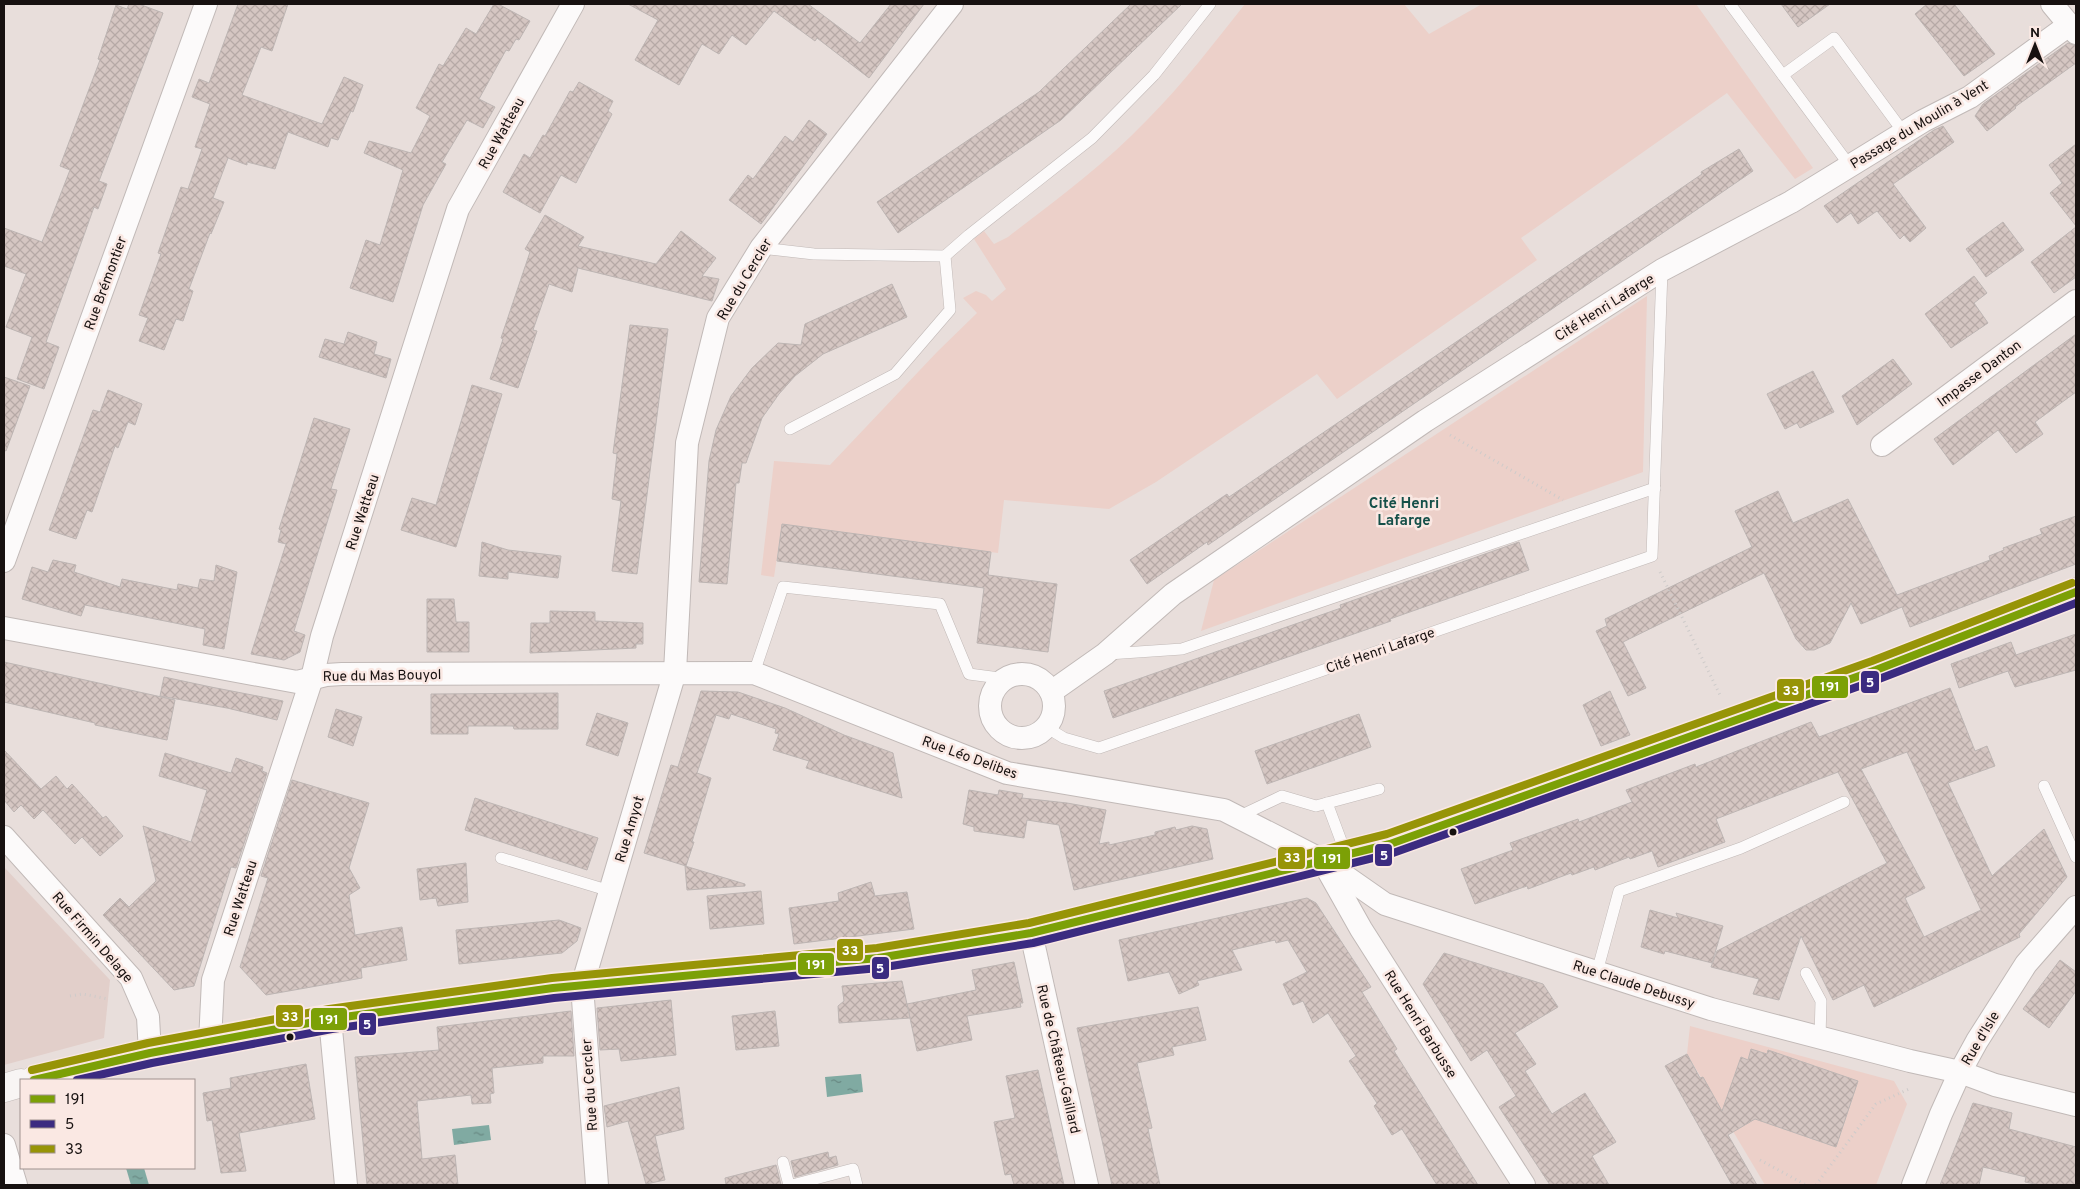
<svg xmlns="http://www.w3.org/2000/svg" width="2080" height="1189" viewBox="0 0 2080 1189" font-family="Overpass,sans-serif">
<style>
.built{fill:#e2cfca}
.green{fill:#ecd0c9}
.water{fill:url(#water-ripples)}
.building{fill:url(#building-cross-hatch);stroke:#bdb5b3;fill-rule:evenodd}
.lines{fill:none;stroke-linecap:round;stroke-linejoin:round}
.lane-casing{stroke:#c1b9b7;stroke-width:12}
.street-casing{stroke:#c1b9b7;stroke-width:24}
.secondary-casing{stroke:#c1b9b7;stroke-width:29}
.path{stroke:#cecbca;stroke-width:3;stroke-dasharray:1 4;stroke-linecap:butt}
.lane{stroke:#fcfafa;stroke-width:11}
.street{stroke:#fcfafa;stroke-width:22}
.secondary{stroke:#f8f5f4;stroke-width:28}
.bus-1-casing{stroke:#fae8e3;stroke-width:11}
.bus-2-casing{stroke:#fae8e3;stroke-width:11}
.bus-3-casing{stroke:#fae8e3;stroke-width:11}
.bus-1{stroke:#7ca006;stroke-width:8}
.bus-2{stroke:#3b2b80;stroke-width:8}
.bus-3{stroke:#979407;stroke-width:8}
.bus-dot{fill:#171110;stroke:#fae8e3;stroke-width:2}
.labels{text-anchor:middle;stroke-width:5;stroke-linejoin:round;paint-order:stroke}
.street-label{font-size:14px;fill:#171110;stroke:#fae8e3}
.neighbourhood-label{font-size:15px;font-weight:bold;fill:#155049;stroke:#fae8e3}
.line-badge{stroke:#fae8e3;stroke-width:2}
.badge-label{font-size:14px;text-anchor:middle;font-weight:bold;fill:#fff}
</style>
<defs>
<pattern id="water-ripples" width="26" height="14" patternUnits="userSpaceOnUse" patternTransform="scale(1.25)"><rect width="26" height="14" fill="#80aaa2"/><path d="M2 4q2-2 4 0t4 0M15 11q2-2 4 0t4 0" fill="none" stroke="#688983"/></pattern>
<pattern id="building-cross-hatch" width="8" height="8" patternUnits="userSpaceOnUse" patternTransform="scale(1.25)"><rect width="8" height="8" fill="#d5c6c2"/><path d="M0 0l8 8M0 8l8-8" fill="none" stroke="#b6a9a6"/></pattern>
</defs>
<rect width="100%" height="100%" fill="#e8dedb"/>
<path class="built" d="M4,867L110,980L104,1038L4,1065Z"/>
<g class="green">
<path d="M1245,4H1404L1429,34L1482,4H1696L1813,168L1795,179L1727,93L1521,238L1537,260L1337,399L1317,374L1156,482L1109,509L1004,500L998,553L782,525L774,577L761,575L774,461L830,465L937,352L977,313L963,298L976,291L986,295L992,301L1006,289L974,239L984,231L994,244L1008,237C1056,200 1105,164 1147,120C1183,84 1214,43 1245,4Z"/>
<path d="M1647,296L1643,472L1201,631L1214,580Z"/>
<path d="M1690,1026L1894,1081L1907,1104L1876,1185H1765L1687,1054Z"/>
</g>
<g class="water">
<path d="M861,1074L863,1092L827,1097L825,1077Z"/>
<path d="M489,1125L491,1140L454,1145L452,1129Z"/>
<path d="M126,1168H144L149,1185H131Z"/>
</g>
<g class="building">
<path d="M129,4H139L163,13L99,181L107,184L98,209L94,207L46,342L59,347L44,389L17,379L32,337L6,327L26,274L4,266V228L42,242L70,170L60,166L100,60L98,59L116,5L127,9Z"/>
<path d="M238,4H288L272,51L261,47L242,95L322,124L344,77L363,85L353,112L351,111L338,140L331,138L328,147L288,132L275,169L247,162V165L228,158L213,198L224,202L211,234L210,233L189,289L193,291L183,321L176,319L164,350L139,341L148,318L139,315L161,254L158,253L181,187L188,189L202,149L195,147L210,104L192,97L199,79L209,83Z"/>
<path d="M494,4H498L530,21L519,40L516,39L509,51L506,50L479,99L495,107L483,128L467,120L442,162L446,164L423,205L393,302L350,288L366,240L380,245L403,170L364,153L369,141L411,153L430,116L416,108L439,64L443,66L466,28L476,34Z"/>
<path d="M628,4H808L860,43L891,4H924L869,78L817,38L815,41L774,11L746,45L732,35L719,54L702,44L679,85L635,60L658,20Z"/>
<path d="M1131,4H1182L1061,120L898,233L877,202L1039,92Z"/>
<path d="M1781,4H1830L1798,27Z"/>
<path d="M1927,4H1954L1995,54L1964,76L1915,14Z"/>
<path d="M2068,43L2076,46V63L2015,107L2016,108L1987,131L1975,116L1983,104Z"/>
<path d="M579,82L613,101L608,111L612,114L576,183L561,175L540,213L503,192L524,154L530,158L543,135L545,136L570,91L573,92Z"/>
<path d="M809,120L827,134L761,224L729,200L748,175L753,179L785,136L793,142Z"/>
<path d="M1943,126L1954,142L1893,184L1926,228L1910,242L1904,235L1900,239L1877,211L1858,224L1851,213L1837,223L1824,206L1934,130Z"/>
<path d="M2076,144V226L2050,193L2062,183L2049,165Z"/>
<path d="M1739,149L1753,171L1208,545L1207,542L1147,584L1130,560L1227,494L1229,497L1642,215L1702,174L1701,172Z"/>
<path d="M545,215L584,237L578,246L656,264L681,231L716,258L702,276L719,279L712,301L578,268L572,292L549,284L533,330L537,331L518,388L490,379L503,339L501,338L530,252L525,249Z"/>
<path d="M2003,222L2024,250L1986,277L1966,249Z"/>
<path d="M2076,227V277L2054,293L2031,262Z"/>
<path d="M1974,276L1987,293L1974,303L1988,323L1951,348L1925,314Z"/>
<path d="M892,284L907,317L823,354L795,376L779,394L762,418L746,463H742L739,483H736L727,584L699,582L709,461L716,430L731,396L752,368L778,343L801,345L805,324Z"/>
<path d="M630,325L668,329L637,574L612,571L621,501L612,499L617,454L613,453Z"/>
<path d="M348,332L377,342L374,354L391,359L386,378L319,357L325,339L344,344Z"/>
<path d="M2076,334V392L2035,422L2043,434L2016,453L1998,430L1953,465L1934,439Z"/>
<path d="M1893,359L1912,384L1857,425L1842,396Z"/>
<path d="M1813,371L1834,412L1800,428L1797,423L1785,429L1767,394Z"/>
<path d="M4,377L30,386L6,451L4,450Z"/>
<path d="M472,385L502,394L456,547L401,530L412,498L436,505Z"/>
<path d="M108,390L142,404L135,425L128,422L118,448L115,446L92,512L87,510L76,539L49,530L93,410L100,412Z"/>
<path d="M314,418L350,429L331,489L337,490L294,631L305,635L300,652L284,660L251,654L286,544L278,542L281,530L279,529Z"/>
<path d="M1778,491L1793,523L1848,499L1897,595L1990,560L1989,556L2004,550L2003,548L2042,534L2040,529L2076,516V564L1910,627L1902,607L1861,624L1851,603L1830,643L1814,650H1806L1796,639L1764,573L1623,642L1646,688L1628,696L1596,631L1607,626L1605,619L1752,547L1735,511Z"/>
<path d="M782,524L991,552L988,575L1057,584L1048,652L977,643L984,588L777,561Z"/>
<path d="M482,542L508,550L561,556L558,578L508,572V579L479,576Z"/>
<path d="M1519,542L1529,570L1390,619L1391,621L1113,718L1104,691L1341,608L1340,605Z"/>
<path d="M53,560L76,565L74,572L120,587L122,579L177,590L178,584L198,588L200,579L214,581L216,565L237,572L224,649L203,645L205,629L85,605L81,616L22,599L32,567L48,572Z"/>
<path d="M427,599H454L456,622H469V652H427Z"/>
<path d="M550,611L595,612V621L643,623V644H636V648L530,653L531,623H550Z"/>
<path d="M2076,634V670L2015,687L2008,671L1959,688L1951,664L2011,642L2016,655Z"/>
<path d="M4,662L175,700L167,740L95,725V723L4,702Z"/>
<path d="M164,677L211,687L283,701L277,720L227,708L160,696Z"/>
<path d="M1950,688L1975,751L1987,746L1995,766L1948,783L1992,876L2044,829L2067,877L2019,934L2020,937L1874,1007L1864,985L1833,1000L1801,936L1779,1000L1753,994L1759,979L1711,967L1717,951L1887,863L1838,772L1716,819L1725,842L1658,867L1652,851L1630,859L1629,857L1595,870L1594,867L1572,875L1571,873L1528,889L1527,886L1475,904L1461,869L1513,850L1510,843L1578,819L1579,822L1632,802L1626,790L1695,764L1696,767L1811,722L1819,737ZM1907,752L1981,910L1924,937L1905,898L1925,888L1861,769Z"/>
<path d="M701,691L738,692L785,708L844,735L893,753L902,798L806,768L809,761L773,750L779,734L775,733L776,729L731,714L729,719L716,715L697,773L711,778L692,842H694L686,866L644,853L671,765L678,767Z"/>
<path d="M1610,691L1630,735L1601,746L1583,705Z"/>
<path d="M558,693V729H514L513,726H468V734H431V694Z"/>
<path d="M336,709L362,717L353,746L328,737Z"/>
<path d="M597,713L628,723L618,756L586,745Z"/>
<path d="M1359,714L1371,747L1267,784L1255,751Z"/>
<path d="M4,750L41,789L56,776L67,789L72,784L103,818L106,816L123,836L100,856L82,837L75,844L43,810L34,819L21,805L14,812L4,800Z"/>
<path d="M165,753L231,773L236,758L263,767L262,771L267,773L236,868L231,867L194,986L174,990L103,915L120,898L129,907L156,881L143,826L191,842L207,790L159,776Z"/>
<path d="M292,780L369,803L349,868L360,888L349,895L355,935L402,927L407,960L361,968L362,978L266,995L240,967L268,878L261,876Z"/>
<path d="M969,790L998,795L999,790L1023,794L1022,798L1067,803L1106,810L1099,844L1109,842V845L1155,835V832L1175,827L1176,830L1192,826L1207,829L1213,859L1074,890L1059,825L1027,820L1024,838L974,831V827L963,824Z"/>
<path d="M475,798L598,838L587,870L465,830Z"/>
<path d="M466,863L468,902L438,906L436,898L420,900L417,869Z"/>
<path d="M685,866L745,884V886L687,890Z"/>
<path d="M871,882L875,896L907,892L914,929L794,944L789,908L839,901L838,893Z"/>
<path d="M761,891L764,924L710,929L707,896Z"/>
<path d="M1307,898L1316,903L1371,987L1362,992L1397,1049L1394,1051L1478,1185H1437L1402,1129L1392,1135L1374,1106L1377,1103L1349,1061L1356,1056L1328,1013L1313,1023L1303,1001L1293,1005L1283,984L1307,972L1288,940L1276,943L1275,940L1232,950L1242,970L1197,981L1199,985L1179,994L1169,972L1128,981L1119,940Z"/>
<path d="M1650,910L1678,918L1676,913L1723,926L1712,963L1665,951L1664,954L1641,947Z"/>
<path d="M559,920L581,928L577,941L562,953L459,964L456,930Z"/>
<path d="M1444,953L1543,984L1558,1007L1515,1033L1536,1064L1525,1071L1552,1114L1585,1093L1616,1142L1592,1156L1609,1185H1550L1499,1107L1516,1096L1487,1050L1471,1061L1423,984Z"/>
<path d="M2060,960L2076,972V991L2049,1028L2023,1009Z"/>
<path d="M1014,962L1023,1003H1020L1021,1007L967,1016L972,1040L917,1051L907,1004L976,990L972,970Z"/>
<path d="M902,981L910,1018L839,1023L838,1006L844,1001L842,986Z"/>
<path d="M671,1000L676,1055L621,1061L619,1049L600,1050L597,1008Z"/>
<path d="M1198,1007L1206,1040L1172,1047L1174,1055L1137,1063L1152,1128L1148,1129L1160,1185H1112L1077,1028Z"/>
<path d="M571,1011L574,1056H543V1063L492,1068L494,1093L490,1094L491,1103L472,1104L471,1095L417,1101L422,1159L455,1155L458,1185H367L355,1057L439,1050L437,1027Z"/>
<path d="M775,1011L779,1046L736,1050L732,1016Z"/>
<path d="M1751,1049L1767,1054L1768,1050L1858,1081L1836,1147L1755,1119L1728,1135L1757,1185H1732L1665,1066L1687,1054L1700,1078L1703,1077L1722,1111L1741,1057L1748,1060Z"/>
<path d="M306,1064L315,1119L239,1133L246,1171L221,1173L212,1120L207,1121L203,1093L231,1088L230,1078Z"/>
<path d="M1038,1070L1055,1146L1064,1185H1014L1011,1174L1005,1175L994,1122L1015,1118L1006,1076Z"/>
<path d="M679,1087L684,1129L655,1136L665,1180L646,1184L628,1121L607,1127L604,1106Z"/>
<path d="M1973,1103L2012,1113L2009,1129L2076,1147V1185H2040L2025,1182L2026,1177L1983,1167L1979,1185H1940Z"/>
<path d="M828,1152L829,1158L836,1156L838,1165L795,1177L791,1161Z"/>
<path d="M776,1165L781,1185H726L725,1178Z"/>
</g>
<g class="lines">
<defs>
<g id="lane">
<path d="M1730,4L1850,166"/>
<path d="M1783,75L1834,38L1904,133"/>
<path d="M761,248L814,254L945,256"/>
<path d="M790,429L895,374L950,310L945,256L969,235L1092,138L1154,75L1210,4"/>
<path d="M1108,654L1182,649L1655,488"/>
<path d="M754,673L783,587L940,604L969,674L1007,679"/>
<path d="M1046,727L1064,738L1099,748L1652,556L1662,270"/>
<path d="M2044,786L2076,857"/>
<path d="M1327,803L1346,854"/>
<path d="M1238,817L1282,796L1316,806L1379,789"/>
<path d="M501,858L610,891"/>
<path d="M1597,972L1619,891L1741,848L1844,802"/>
<path d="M1806,973L1821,1001L1820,1038"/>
<path d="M783,1162L789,1185"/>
<path d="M792,1185L853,1169L857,1185"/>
</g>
<g id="street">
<path d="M2052,4L2076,33"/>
<path d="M1882,445L2076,301"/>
<path d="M4,561L206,4"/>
<path d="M4,628L297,682L326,675L342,674L754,673L1007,773L1224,810L1322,860L1385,904L1711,1009L1910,1061L1960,1072L1995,1085L2076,1105"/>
<circle cx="1022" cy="706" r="32"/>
<path d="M1051,692L1105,654L1173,594L1425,421L1662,270L1791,202L1923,121L1970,97L2069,25"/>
<path d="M4,837L131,978L148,1017L150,1053"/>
<path d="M1325,865L1361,929L1524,1185"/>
<path d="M1031,933L1087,1185"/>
<path d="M330,1019L346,1185"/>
<path d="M210,1042L213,980L312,678L322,636L458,209L573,4"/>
<path d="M4,1145L16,1185"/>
<path d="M597,1185L582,986L675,672L687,443L718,318L761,248L952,4"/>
<path d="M1913,1185L1941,1114L1960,1072L1977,1041L2026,964L2076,907"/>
</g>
<g id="secondary">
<path d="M34,1080L150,1053L330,1019L553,988L878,958L1031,933L1390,844L1876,670L2076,592"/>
<path d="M4,1088L21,1083"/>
</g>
</defs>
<use href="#lane" class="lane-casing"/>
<use href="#street" class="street-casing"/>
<use href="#secondary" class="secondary-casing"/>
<g class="path">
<path d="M1450,435L1563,500"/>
<path d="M1660,572L1721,697"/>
<path d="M70,996L83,994L108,999"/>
<path d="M1760,1160L1806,1185"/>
<path d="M1816,1185L1876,1104L1909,1089"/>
</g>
<use href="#lane" class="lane"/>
<use href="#street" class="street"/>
<use href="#secondary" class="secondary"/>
<defs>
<path id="bus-1" d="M34,1080L150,1053L330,1019L553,988L878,958L1031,933L1390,844L1876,670L2076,592"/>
<path id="bus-2" d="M77,1080L152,1063L332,1029L554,998L879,968L1033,943L1393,853L1879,679L2076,603"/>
<path id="bus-3" d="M32,1070L148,1043L329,1009L552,978L877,948L1029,923L1387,834L1872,661L2072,583"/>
</defs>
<use href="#bus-1" class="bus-1-casing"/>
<use href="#bus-2" class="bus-2-casing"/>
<use href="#bus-3" class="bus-3-casing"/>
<use href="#bus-1" class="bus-1"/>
<use href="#bus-2" class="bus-2"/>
<use href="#bus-3" class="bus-3"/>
</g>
<g class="bus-dot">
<circle cx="1453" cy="832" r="4.5"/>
<circle cx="290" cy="1037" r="4.5"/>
</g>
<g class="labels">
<g class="street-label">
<text transform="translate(1919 124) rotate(-31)" y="5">Passage du Moulin à Vent</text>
<text transform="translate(501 133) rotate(-61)" y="5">Rue Watteau</text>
<text transform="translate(744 279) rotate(-59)" y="5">Rue du Cercler</text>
<text transform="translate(105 283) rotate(-70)" y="5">Rue Brémontier</text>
<text transform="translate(1604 307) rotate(-32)" y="5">Cité Henri Lafarge</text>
<text transform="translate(1979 373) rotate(-37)" y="5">Impasse Danton</text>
<text transform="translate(362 512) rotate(-72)" y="5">Rue Watteau</text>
<text transform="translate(1380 650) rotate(-19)" y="5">Cité Henri Lafarge</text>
<text transform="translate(382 675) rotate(-1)" y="5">Rue du Mas Bouyol</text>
<text transform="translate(970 757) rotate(20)" y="5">Rue Léo Delibes</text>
<text transform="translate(629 829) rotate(-73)" y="5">Rue Amyot</text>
<text transform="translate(240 898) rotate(-72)" y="5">Rue Watteau</text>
<text transform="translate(93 937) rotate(49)" y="5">Rue Firmin Delage</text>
<text transform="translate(1634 984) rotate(18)" y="5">Rue Claude Debussy</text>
<text transform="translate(1421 1024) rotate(58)" y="5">Rue Henri Barbusse</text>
<text transform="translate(1980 1038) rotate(-59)" y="5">Rue d'Isle</text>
<text transform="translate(1059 1059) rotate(77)" y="5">Rue de Château-Gaillard</text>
<text transform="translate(589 1085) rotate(-94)" y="5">Rue du Cercler</text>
</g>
<g class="neighbourhood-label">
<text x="1404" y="508">Cité Henri<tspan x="1404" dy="17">Lafarge</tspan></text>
</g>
</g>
<g class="line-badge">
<rect x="1860" y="670" width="20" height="24" rx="5" fill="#3b2b80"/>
<rect x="1811" y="675" width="38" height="24" rx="5" fill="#7ca006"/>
<rect x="1776" y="678" width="29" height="24" rx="5" fill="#979407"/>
<rect x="1374" y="843" width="19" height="24" rx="5" fill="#3b2b80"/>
<rect x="1277" y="846" width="29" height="24" rx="5" fill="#979407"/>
<rect x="1313" y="846" width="38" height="24" rx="5" fill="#7ca006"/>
<rect x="836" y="938" width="28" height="24" rx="5" fill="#979407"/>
<rect x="797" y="952" width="38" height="24" rx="5" fill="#7ca006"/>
<rect x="871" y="956" width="19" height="24" rx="5" fill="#3b2b80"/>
<rect x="275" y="1004" width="29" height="24" rx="5" fill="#979407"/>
<rect x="310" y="1007" width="38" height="24" rx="5" fill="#7ca006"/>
<rect x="358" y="1012" width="19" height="24" rx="5" fill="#3b2b80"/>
</g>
<g class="badge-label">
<text x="1870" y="687">5</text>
<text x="1830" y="691">191</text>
<text x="1791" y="695">33</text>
<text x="1384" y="860">5</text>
<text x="1292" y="862">33</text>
<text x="1332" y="863">191</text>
<text x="850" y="955">33</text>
<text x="816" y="969">191</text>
<text x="880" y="973">5</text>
<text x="290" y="1021">33</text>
<text x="329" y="1024">191</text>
<text x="367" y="1029">5</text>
</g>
<rect width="2080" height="1189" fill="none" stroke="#171110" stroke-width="10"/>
<rect x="20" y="1079" width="175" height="90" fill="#fae8e3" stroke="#9f928f"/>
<rect x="30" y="1095" width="25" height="8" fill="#7ca006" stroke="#9f928f"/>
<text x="65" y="1104" font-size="15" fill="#171110">191</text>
<rect x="30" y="1120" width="25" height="8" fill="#3b2b80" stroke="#9f928f"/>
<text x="65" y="1129" font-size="15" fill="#171110">5</text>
<rect x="30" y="1145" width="25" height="8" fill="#979407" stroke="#9f928f"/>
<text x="65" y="1154" font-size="15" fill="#171110">33</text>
<g transform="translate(2035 45)" stroke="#fae8e3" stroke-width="4" paint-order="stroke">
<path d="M0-4L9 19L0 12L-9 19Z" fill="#171110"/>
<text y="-8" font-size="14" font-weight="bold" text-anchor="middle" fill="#171110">N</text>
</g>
</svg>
